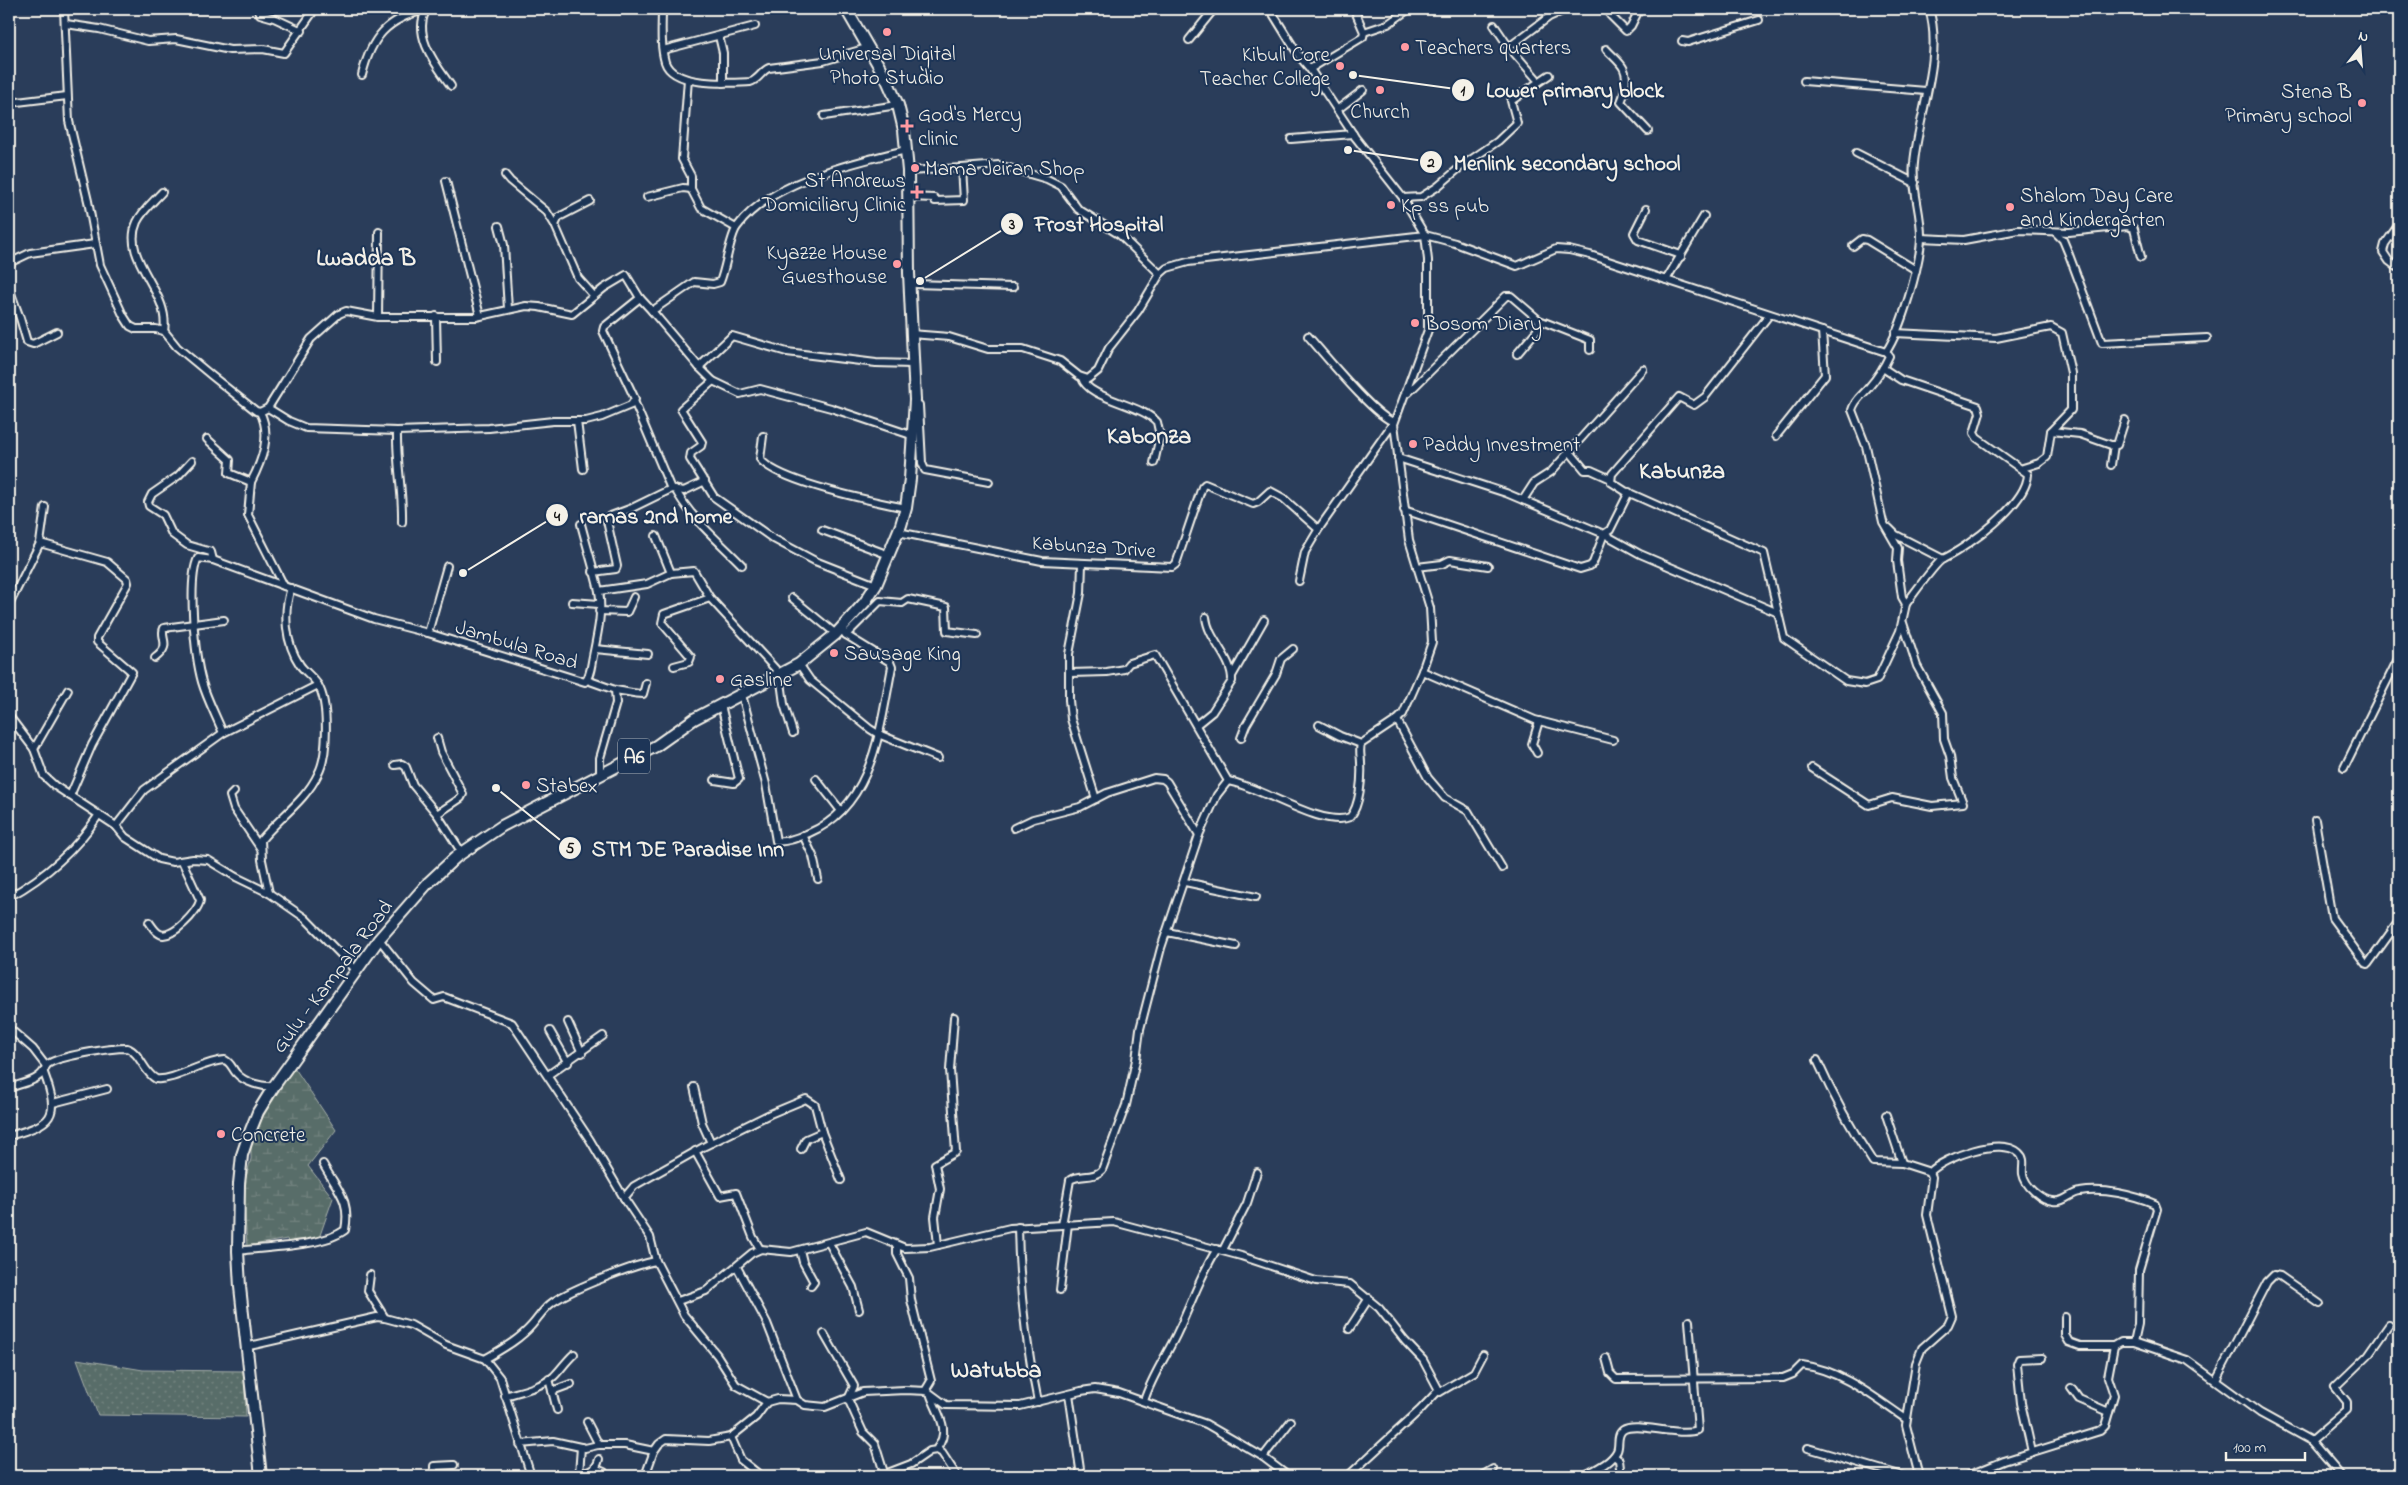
<svg xmlns="http://www.w3.org/2000/svg" width="2408" height="1485" viewBox="0 0 2408 1485" font-family="'Indie Flower',sans-serif">
<style>
.wetland{fill:url(#wetland-marsh);stroke:#a6afa8}
.garden{fill:url(#garden-dots);stroke:#a6afa8}
.lines{fill:none;stroke-linecap:round;stroke-linejoin:round}
.street-casing{stroke:#f4f1e8;stroke-width:10}
.primary-casing{stroke:#f4f1e8;stroke-width:14}
.street{stroke:#1d3557;stroke-width:6}
.primary{stroke:#1d3557;stroke-width:10}
.poi-dot{fill:#ff9aa2;stroke:#1d3557;stroke-width:2}
.labels{text-anchor:middle;stroke-width:4;stroke-linejoin:round;paint-order:stroke}
.shield{fill:#1d3557;stroke:#b4b9bc;stroke-width:1}
.shield-label{font-size:20px;font-weight:bold;fill:#f4f1e8}
.poi-label{font-size:21px;fill:#f4f1e8;stroke:#1d3557;text-anchor:start}
.street-label{font-size:21px;fill:#f4f1e8;stroke:#1d3557}
.quarter-label{font-size:24px;font-weight:bold;fill:#f4f1e8;stroke:#1d3557}
.leader{fill:none;stroke:#f4f1e8;stroke-width:2}
.callout-dot{fill:#f4f1e8;stroke:#1d3557;stroke-width:2}
.mark-label{font-size:15px;text-anchor:middle;font-weight:bold;fill:#111}
.callout-label{font-size:22px;text-anchor:middle;font-weight:bold;fill:#f4f1e8;stroke:#1d3557;stroke-width:4;stroke-linejoin:round;paint-order:stroke}
</style>
<defs>
<pattern id="wetland-marsh" width="20" height="14" patternUnits="userSpaceOnUse" patternTransform="scale(1.25)"><rect width="20" height="14" fill="#596d69"/><path d="M1 5h8M5 5V1M11 12h8M15 12V8" fill="none" stroke="#71827e"/></pattern>
<pattern id="garden-dots" width="8" height="8" patternUnits="userSpaceOnUse" patternTransform="scale(1.25)"><rect width="8" height="8" fill="#596d69"/><path d="M2 2h.1M6 6h.1" fill="none" stroke="#71827e" stroke-width="1.8" stroke-linecap="round"/></pattern>
</defs>
<rect width="100%" height="100%" fill="#2a3d5a"/>
<filter id="ink" filterUnits="userSpaceOnUse"><feTurbulence type="fractalNoise" baseFrequency=".02" numOctaves="2"/><feDisplacementMap in="SourceGraphic" scale="10" xChannelSelector="R" yChannelSelector="G"/><feConvolveMatrix kernelMatrix="1 2 1 2 8 2 1 2 1" color-interpolation-filters="sRGB"/></filter>
<g filter="url(#ink)">
<path class="wetland" d="M292,1064L336,1130L308,1166L333,1198L319,1238L288,1242L287,1239L247,1246L243,1188L251,1159V1141L266,1105Z"/>
<path class="garden" d="M77,1359L143,1370L244,1371L246,1417L98,1415Z"/>
<g class="lines">
<defs>
<g id="street">
<path d="M64,9L69,121L88,201L100,265L123,315L130,326L136,329H156L164,331L177,347L212,376L256,411L260,412L268,408L311,339L339,314L346,311L378,317H476L526,306L539,307L572,314L604,288L626,275L640,298L604,327L603,331L635,399L631,405L602,417L586,421H553L489,428L397,431L306,428L289,421L268,408"/>
<path d="M257,9L260,14L274,18L302,31"/>
<path d="M427,9C411,35 437,66 451,86"/>
<path d="M662,9C662,26 660,46 665,62C673,87 729,83 750,82C759,80 761,71 769,68L823,61L867,48"/>
<path d="M1610,15L1626,31L1631,26L1639,10"/>
<path d="M66,24L99,29L148,41L176,39L230,50L263,49L284,53L315,9"/>
<path d="M1494,25L1509,47L1536,78"/>
<path d="M1364,32L1388,24L1409,9"/>
<path d="M719,36L723,53V83"/>
<path d="M1189,40L1214,9"/>
<path d="M1682,41L1688,42L1759,20"/>
<path d="M1509,47L1549,17L1567,9"/>
<path d="M1606,49C1619,63 1629,67 1625,87C1624,93 1624,96 1621,102L1648,131"/>
<path d="M663,50L755,26"/>
<path d="M1310,69L1363,37L1364,32L1354,9"/>
<path d="M362,75C371,38 387,18 426,10"/>
<path d="M688,79L682,159L691,176V189L701,208L736,228"/>
<path d="M1804,81L1926,91"/>
<path d="M9,103L67,96"/>
<path d="M1337,110L1363,90"/>
<path d="M824,116L898,105"/>
<path d="M1291,139L1353,134"/>
<path d="M1856,153L1915,183"/>
<path d="M908,171L962,168"/>
<path d="M505,175L510,181L547,212L555,225"/>
<path d="M446,181L480,316"/>
<path d="M162,192C154,201 142,211 137,222C120,260 171,291 164,331"/>
<path d="M647,197L683,188L691,189"/>
<path d="M908,197L934,198L935,201L964,200L962,168L999,165L1047,179L1061,186L1078,209L1120,235L1160,274"/>
<path d="M1403,198L1421,197L1437,187L1463,165L1498,141L1517,123L1511,101L1549,75"/>
<path d="M590,201L559,217L555,225L578,278L594,296"/>
<path d="M1646,209L1634,233L1638,240L1678,254L1681,257"/>
<path d="M499,226L504,245L508,309"/>
<path d="M2055,232L2063,240L2068,252L2102,343L2207,338"/>
<path d="M1921,238L1964,240L2018,230L2069,232L2128,226L2134,229L2141,257"/>
<path d="M1853,246L1862,239L1867,240L1916,270"/>
<path d="M9,263L30,253L95,244"/>
<path d="M2397,267L2389,261L2383,252L2385,244L2399,224"/>
<path d="M910,279L914,284L1013,287"/>
<path d="M1666,280L1704,216"/>
<path d="M9,288L20,318L27,342L33,344L57,332"/>
<path d="M640,298L652,311L694,282L713,284L720,282C726,268 730,236 737,227C769,182 855,162 906,150"/>
<path d="M652,311L699,367"/>
<path d="M436,316L437,362"/>
<path d="M378,317L379,232"/>
<path d="M1539,320L1590,340V350"/>
<path d="M1895,333L1996,338L2051,327L2062,333L2071,373V410L2051,431L2047,457L2039,463L2023,468"/>
<path d="M911,334L949,337L988,349H1023L1060,361L1079,376L1088,379L1098,371L1109,348L1138,311L1160,274L1167,268L1188,262L1425,235L1455,243L1517,266L1556,249L1569,250L1590,255L1886,352L1889,356C1884,367 1877,378 1869,387C1863,395 1855,399 1852,410L1866,446L1883,522L1898,548L1897,561L1902,597L1906,604L1900,631L1877,680L1865,684L1846,681L1784,638L1764,553L1625,491L1611,482L1612,474L1679,397L1694,405L1705,397L1770,314"/>
<path d="M1886,352C1901,330 1920,265 1921,239C1922,214 1911,188 1914,163C1918,116 1944,56 1929,9"/>
<path d="M912,364L876,363L787,352L732,336L699,367L713,381L740,394L760,389L831,408L914,436"/>
<path d="M1883,368L1901,380L1978,406L1980,413L1974,433L1977,438L2028,474C2027,504 1968,547 1943,559C1936,562 1913,595 1906,604"/>
<path d="M1082,378C1088,399 1141,404 1157,422L1160,436L1154,463"/>
<path d="M713,381L681,409L702,442L701,446L691,453L690,459L714,497L772,538L815,561L876,585"/>
<path d="M1408,393L1506,296H1511L1539,320L1538,329L1517,354"/>
<path d="M634,401L671,489"/>
<path d="M919,405L922,463L925,470L989,482"/>
<path d="M577,421L583,469"/>
<path d="M397,431C396,461 403,491 402,522"/>
<path d="M2051,431L2080,434L2111,445H2117L2125,420"/>
<path d="M763,436L760,459C778,482 876,502 906,508"/>
<path d="M1776,436L1825,375L1822,331"/>
<path d="M207,439L230,460L229,473L251,482C262,461 272,435 260,412"/>
<path d="M1570,452L1585,470H1591L1611,479"/>
<path d="M1398,458L1506,493L1604,534L1640,554L1776,612"/>
<path d="M192,461L178,476L152,494L148,502L149,506L163,515L172,534L187,545L211,552L213,560"/>
<path d="M2111,465L2114,445"/>
<path d="M251,482L248,515L284,586"/>
<path d="M675,489C691,519 719,541 742,565"/>
<path d="M1523,500L1534,483L1551,472L1643,369"/>
<path d="M1404,510L1580,569L1590,566L1593,563L1604,534L1610,530L1629,492"/>
<path d="M1889,528L1896,535L1943,559"/>
<path d="M822,530L889,555"/>
<path d="M898,532L1042,561L1172,567L1176,564L1202,487L1205,484L1253,504L1258,502L1270,491L1283,498L1317,528L1320,527L1394,422C1375,417 1324,354 1308,336"/>
<path d="M656,536L671,573"/>
<path d="M40,543L107,562L127,579L128,583L97,638V642L132,672L92,745L70,796"/>
<path d="M1082,564L1081,593L1069,654V700L1071,719L1096,799"/>
<path d="M447,566L428,633L585,682C591,675 591,665 593,656C597,636 603,612 599,591C594,569 587,547 581,524"/>
<path d="M1417,567L1442,564L1450,560L1488,566"/>
<path d="M593,572L616,569L617,566L607,521L608,517L632,508L671,489L684,491L705,481"/>
<path d="M1299,581L1305,552L1320,527"/>
<path d="M599,591L647,584L671,573L694,571L710,598L780,674L784,704L793,733"/>
<path d="M792,598L836,634"/>
<path d="M572,602L599,604"/>
<path d="M9,605L40,543L45,507"/>
<path d="M599,611L627,612L634,597"/>
<path d="M846,635L880,601L902,603L908,599L946,607L947,631L977,635"/>
<path d="M595,649L648,654"/>
<path d="M155,658C173,645 159,638 164,628L224,620"/>
<path d="M799,664L810,680L870,729L878,734L938,758"/>
<path d="M674,666L689,662L691,657L662,623L664,614L710,598"/>
<path d="M1422,671L1535,720L1613,740"/>
<path d="M1070,673L1107,672L1124,669L1129,663L1155,655L1228,781"/>
<path d="M1232,676L1264,620"/>
<path d="M587,680L615,690L616,703L600,758V774"/>
<path d="M615,690C624,691 635,694 643,694L646,683"/>
<path d="M742,695L766,784L776,841C786,843 799,837 809,833C874,806 880,727 892,667L890,662L846,635L841,629"/>
<path d="M9,716L34,749L44,776L55,786L116,826L125,837L159,859L173,862L193,859L208,860L236,877L269,893L305,918L355,969"/>
<path d="M1397,720L1428,778L1445,798L1468,811L1502,868"/>
<path d="M1196,725L1212,712L1232,681C1233,658 1208,640 1206,617"/>
<path d="M1319,725L1340,736L1361,744"/>
<path d="M223,733C216,716 207,699 202,682C195,657 187,580 198,558L213,560L374,619L428,633"/>
<path d="M1241,738L1246,725L1276,674L1281,659L1293,649"/>
<path d="M34,749L68,690"/>
<path d="M1537,753L1532,744L1539,721"/>
<path d="M395,765L402,764L406,767L413,785L437,814L462,853"/>
<path d="M1812,768L1869,805L1892,798L1932,806L1963,803L1953,778L1950,756L1944,739L1943,713L1917,666L1903,623"/>
<path d="M2344,768L2399,657"/>
<path d="M816,779L841,811"/>
<path d="M715,780L734,783L739,779L721,705"/>
<path d="M1228,781C1260,786 1323,829 1350,817C1360,806 1362,778 1361,763C1361,756 1359,751 1361,744L1397,720L1403,714L1422,671L1432,642L1430,608L1409,540L1394,424L1428,330V260L1425,235L1403,198L1355,137L1310,69L1299,56L1270,9"/>
<path d="M234,792L230,796L234,809L261,849"/>
<path d="M437,814L461,798L463,794L441,752L437,738"/>
<path d="M2315,820L2332,918L2365,963L2368,964L2399,921"/>
<path d="M116,826L144,790L223,733L318,685"/>
<path d="M1014,828L1033,819L1080,807L1107,793L1154,778L1163,779L1167,782L1199,835"/>
<path d="M803,835L813,856L818,879"/>
<path d="M1185,882L1256,897"/>
<path d="M269,893L262,860L261,840C279,818 306,800 318,774C328,756 329,703 318,685C313,677 305,672 300,665C285,643 283,612 291,588"/>
<path d="M9,897C45,877 75,851 98,816"/>
<path d="M149,922C152,926 155,932 160,934C171,940 199,911 200,900L182,861"/>
<path d="M1167,932L1236,946"/>
<path d="M379,939L414,983L434,1000L444,997L512,1023L590,1140L624,1198"/>
<path d="M568,1022L582,1053"/>
<path d="M9,1028L33,1049L46,1066C42,1081 22,1083 9,1088"/>
<path d="M550,1031L568,1063"/>
<path d="M1817,1060C1833,1096 1851,1129 1873,1162L1902,1163L1930,1172L1932,1177L1927,1215L1952,1316L1948,1325L1922,1348L1916,1363L1906,1425L1919,1476"/>
<path d="M46,1066C53,1056 114,1048 127,1048C141,1053 143,1072 156,1079C175,1081 203,1061 225,1060C231,1063 232,1068 236,1073C245,1083 262,1087 274,1086"/>
<path d="M548,1075L603,1036"/>
<path d="M694,1087L702,1123L711,1143"/>
<path d="M53,1103L107,1089"/>
<path d="M1886,1115L1902,1163"/>
<path d="M822,1132L841,1180"/>
<path d="M9,1136C52,1123 61,1119 44,1073"/>
<path d="M695,1151L720,1196L736,1193L753,1237L760,1249"/>
<path d="M1930,1172C1945,1157 2001,1136 2019,1153C2026,1159 2022,1166 2023,1174C2025,1186 2041,1200 2053,1201C2065,1203 2070,1193 2080,1192C2104,1188 2134,1195 2155,1204L2157,1209L2139,1270L2138,1324L2134,1342"/>
<path d="M1062,1225L1114,1222L1241,1256L1316,1281L1350,1284L1379,1308L1405,1341L1423,1360L1440,1392L1474,1372L1483,1355"/>
<path d="M1018,1227C1019,1285 1026,1345 1038,1402"/>
<path d="M829,1243L853,1287L859,1310"/>
<path d="M938,1245L935,1217L940,1189L935,1164L956,1152L950,1070L954,1017"/>
<path d="M897,1246V1254L909,1278L911,1300L931,1381L925,1391"/>
<path d="M800,1250L803,1262L814,1282L811,1286"/>
<path d="M1223,1250L1247,1203L1257,1172"/>
<path d="M238,1251C267,1247 322,1247 345,1230C351,1199 337,1190 323,1164"/>
<path d="M737,1267L767,1323L797,1400"/>
<path d="M370,1275L368,1291L385,1318"/>
<path d="M1060,1290L1068,1224"/>
<path d="M678,1301L706,1291L752,1253L761,1249L791,1252L866,1232L905,1248L930,1247L1010,1228L1062,1225L1070,1180C1080,1174 1094,1179 1102,1170L1126,1105L1136,1060L1140,1029L1161,948L1199,835L1217,795L1228,781"/>
<path d="M2065,1317V1335L2069,1342L2080,1346H2114"/>
<path d="M1349,1329L1369,1298"/>
<path d="M824,1334L854,1386L849,1397"/>
<path d="M245,1347L377,1317L385,1318L411,1325L446,1345L485,1359L500,1378L531,1476"/>
<path d="M1606,1358L1610,1373L1616,1379L1783,1378L1793,1374L1802,1365C1841,1370 1875,1398 1906,1419"/>
<path d="M485,1359C502,1349 519,1340 532,1325C539,1317 544,1308 553,1302C572,1289 633,1265 656,1261"/>
<path d="M549,1379L557,1410"/>
<path d="M2216,1380L2267,1282L2274,1275L2280,1276L2320,1304"/>
<path d="M2071,1388L2079,1399L2109,1412"/>
<path d="M552,1391L571,1384"/>
<path d="M1069,1394L1081,1476"/>
<path d="M505,1396C521,1391 539,1388 553,1377C558,1373 566,1361 574,1354"/>
<path d="M931,1396C938,1415 951,1430 937,1448L939,1450"/>
<path d="M848,1399L863,1432L875,1444L885,1476"/>
<path d="M1144,1401C1152,1375 1168,1354 1179,1329C1192,1302 1201,1274 1217,1249"/>
<path d="M767,1402L736,1385L717,1355L684,1315L656,1261L650,1237L624,1198L634,1186L705,1146L770,1114L806,1099L815,1105L822,1132L806,1139L801,1149"/>
<path d="M587,1422L599,1445"/>
<path d="M731,1437L741,1460L761,1476"/>
<path d="M2311,1441L2347,1410V1402L2335,1387L2368,1355L2389,1325"/>
<path d="M520,1444L553,1441L585,1448L598,1445H625L654,1451"/>
<path d="M581,1447L579,1474C589,1472 597,1470 599,1459"/>
<path d="M1808,1448L1903,1476"/>
<path d="M2032,1452L2021,1403L2017,1364L2019,1359L2042,1358"/>
<path d="M1614,1456L1619,1460L1621,1476"/>
<path d="M1263,1457L1291,1421"/>
<path d="M595,1468L604,1472"/>
<path d="M885,1474L911,1464L930,1451L937,1450L942,1453L957,1476"/>
<path d="M434,1476V1466L454,1465"/>
<path d="M645,1476L654,1451L659,1444L666,1439L709,1441L731,1437L756,1417L767,1402L778,1399L797,1400L805,1405L825,1407L863,1392L905,1390L927,1391L946,1405L1020,1406L1081,1391L1095,1389L1119,1393L1206,1424L1263,1457L1288,1476"/>
<path d="M1348,1476L1420,1410L1438,1391"/>
<path d="M1481,1476L1493,1469"/>
<path d="M1583,1476C1594,1470 1611,1463 1617,1451C1620,1445 1616,1435 1623,1430C1636,1421 1677,1437 1698,1430L1689,1321"/>
<path d="M1701,1476H1727"/>
<path d="M1967,1476L2004,1461L2100,1431L2105,1426L2114,1395L2108,1377L2114,1346L2121,1342H2134L2187,1360L2260,1413L2311,1441L2341,1476"/>
</g>
<path id="primary" d="M261,1476L240,1287L238,1251L239,1184L242,1155L248,1137L258,1112L274,1086L379,939L428,883L456,857L502,826L656,746L694,719L799,664L836,634L865,602L876,585L901,525L906,508L910,479L915,400L909,273L908,171L904,130L898,105L887,80L846,9"/>
</defs>
<use href="#street" class="street-casing"/>
<use href="#primary" class="primary-casing"/>
<use href="#street" class="street"/>
<use href="#primary" class="primary"/>
</g>
</g>
<g class="poi-dot">
<circle cx="887" cy="32" r="5"/>
<circle cx="1405" cy="47" r="5"/>
<circle cx="1340" cy="66" r="5"/>
<circle cx="1380" cy="90" r="5"/>
<circle cx="2362" cy="103" r="5"/>
<path d="M904.5 118.5h5v5h5v5h-5v5h-5v-5h-5v-5h5z"/>
<circle cx="915" cy="168" r="5"/>
<path d="M914.5 184.5h5v5h5v5h-5v5h-5v-5h-5v-5h5z"/>
<circle cx="1391" cy="205" r="5"/>
<circle cx="2010" cy="207" r="5"/>
<circle cx="897" cy="264" r="5"/>
<circle cx="1415" cy="323" r="5"/>
<circle cx="1413" cy="444" r="5"/>
<circle cx="834" cy="653" r="5"/>
<circle cx="720" cy="679" r="5"/>
<circle cx="526" cy="785" r="5"/>
<circle cx="221" cy="1134" r="5"/>
</g>
<g class="labels">
<rect class="shield" x="618" y="738.5" width="32" height="35" rx="4"/>
<g class="shield-label">
<text x="634" y="763">A6</text>
</g>
<g class="poi-label">
<text x="1415" y="54">Teachers quarters</text>
<text x="887" y="60" text-anchor="middle">Universal Digital<tspan x="887" dy="24">Photo Studio</tspan></text>
<text x="1330" y="61" text-anchor="end">Kibuli Core<tspan x="1330" dy="24">Teacher College</tspan></text>
<text x="2352" y="98" text-anchor="end">Stena B<tspan x="2352" dy="24">Primary school</tspan></text>
<text x="1380" y="118" text-anchor="middle">Church</text>
<text x="918" y="121">God's Mercy<tspan x="918" dy="24">clinic</tspan></text>
<text x="925" y="175">Mama Jeiran Shop</text>
<text x="906" y="187" text-anchor="end">St Andrews<tspan x="906" dy="24">Domiciliary Clinic</tspan></text>
<text x="2020" y="202">Shalom Day Care<tspan x="2020" dy="24">and Kindergarten</tspan></text>
<text x="1401" y="212">Kp ss pub</text>
<text x="887" y="259" text-anchor="end">Kyazze House<tspan x="887" dy="24">Guesthouse</tspan></text>
<text x="1425" y="330">Bosom Diary</text>
<text x="1423" y="451">Paddy Investment</text>
<text x="844" y="660">Sausage King</text>
<text x="730" y="686">Gasline</text>
<text x="536" y="792">Stabex</text>
<text x="231" y="1141">Concrete</text>
</g>
<g class="street-label">
<text transform="translate(1094 546) rotate(4)" y="7">Kabunza Drive</text>
<text transform="translate(517 644) rotate(17)" y="7">Jambula Road</text>
<text transform="translate(332 976) rotate(-53)" y="7">Gulu - Kampala Road</text>
</g>
<g class="quarter-label">
<text x="366" y="265">Lwadda B</text>
<text x="1149" y="443">Kabonza</text>
<text x="1682" y="478">Kabunza</text>
<text x="996" y="1377">Watubba</text>
</g>
</g>
<path class="leader" d="M1353 75L1463 90M1348 150L1431 162M920 281L1012 224M463 573L557 515M496 788L570 848"/>
<g class="callout-dot">
<circle cx="1353" cy="75" r="5"/>
<circle cx="1348" cy="150" r="5"/>
<circle cx="920" cy="281" r="5"/>
<circle cx="463" cy="573" r="5"/>
<circle cx="496" cy="788" r="5"/>
<circle cx="1463" cy="90" r="12"/>
<circle cx="1431" cy="162" r="12"/>
<circle cx="1012" cy="224" r="12"/>
<circle cx="557" cy="515" r="12"/>
<circle cx="570" cy="848" r="12"/>
</g>
<g class="mark-label">
<text x="1463" y="95">1</text>
<text x="1431" y="167">2</text>
<text x="1012" y="229">3</text>
<text x="557" y="521">4</text>
<text x="570" y="853">5</text>
</g>
<g class="callout-label">
<text x="1575" y="97">Lower primary block</text>
<text x="1567" y="170">Menlink secondary school</text>
<text x="1099" y="231">Frost Hospital</text>
<text x="656" y="523">ramas 2nd home</text>
<text x="688" y="856">STM DE Paradise Inn</text>
</g>
<rect width="2408" height="1485" fill="none" stroke="#1d3557" stroke-width="30"/>
<rect x="15" y="15" width="2378" height="1455" fill="none" stroke="#f4f1e8" stroke-width="2" filter="url(#ink)"/>
<g transform="translate(2360 48) rotate(17)" stroke="#1d3557" stroke-width="4" paint-order="stroke">
<path d="M0-4L9 19L0 12L-9 19Z" fill="#f4f1e8"/>
<text y="-8" font-size="14" font-weight="bold" text-anchor="middle" fill="#f4f1e8">N</text>
</g>
<path d="M2226 1452v8h79v-8" fill="none" stroke="#f4f1e8" stroke-width="2.5"/>
<text x="2233" y="1452" font-size="15" fill="#f4f1e8" stroke="#1d3557" stroke-width="4" paint-order="stroke">100 m</text>
</svg>
